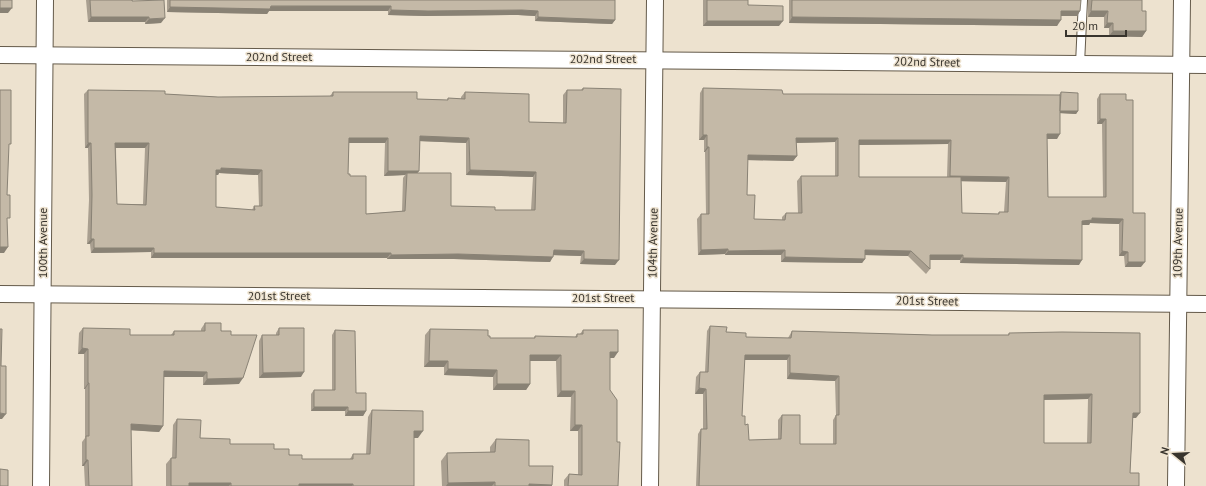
<svg xmlns="http://www.w3.org/2000/svg" width="1206" height="486" viewBox="0 0 1206 486" font-family="'PT Sans',sans-serif">
<style>
.lines{fill:none;stroke-linecap:round;stroke-linejoin:round}
.service-casing{stroke:#645a4a;stroke-width:10}
.minor-casing{stroke:#645a4a;stroke-width:18}
.service{stroke:#fff;stroke-width:8}
.minor{stroke:#fff;stroke-width:16}
.wall{fill:#a99f90;fill-rule:evenodd}
.shaded-wall{fill:#898275}
.building{fill:#c4b9a7;stroke:#898275;fill-rule:evenodd}
.labels{text-anchor:middle;stroke-width:3;stroke-linejoin:round;paint-order:stroke}
.street-label{font-size:12px;fill:#38342d;stroke:#ede2cf}
</style>
<rect width="100%" height="100%" fill="#ede2cf"/>
<g class="lines">
<defs>
<path id="service" d="M1080,64L1083,0"/>
<g id="minor">
<path d="M0,55L1206,65"/>
<path d="M0,294L1206,304"/>
<path d="M41,486L45,0"/>
<path d="M650,486L655,0"/>
<path d="M1176,486L1182,0"/>
</g>
</defs>
<use href="#service" class="service-casing"/>
<use href="#minor" class="minor-casing"/>
<use href="#service" class="service"/>
<use href="#minor" class="minor"/>
</g>
<g class="wall">
<path d="M86,0H132L161,23L145,24V22H88Z"/>
<path d="M167,0H615V20L612,24L535,21V16L518,15L425,16L388,15V11H269L267,14L167,12Z"/>
<path d="M703,0H748V5L779,26H703Z"/>
<path d="M789,0H1081L1080,11L1077,16H1061L1057,26L789,23Z"/>
<path d="M1088,0H1142V11L1146,31L1142,37L1109,36V28H1104V17H1088Z"/>
<path d="M583,88L615,265L580,264L581,256L553,255L550,262L454,259H387V258H151V252L91,253L90,244H87L89,200L88,148H85L84,94L88,90L218,97L330,96L333,92L417,99L447,100L448,98L461,99V97L465,92L529,122L563,123V95L567,90H581ZM420,141L466,143V175L533,177L531,210H495L451,206L417,173ZM349,143H385L384,176L405,175L403,178L402,211L366,214L350,176L348,174ZM116,148H145L143,204H117ZM219,173L258,175L259,206H254L252,210L216,207V175H218Z"/>
<path d="M703,88L783,94H811L1059,95L1061,92L1078,111L1076,114L1060,113L1057,139H1047L1048,197H1103L1102,124H1097V99L1100,94L1126,100L1133,213L1141,267H1125L1124,256H1119V224L1090,223L1089,225H1082L1079,265L960,263V260H930V269L926,274L908,256L865,255V259L862,263L781,262V255H725V254L698,255L697,219L701,214H706L705,152H704V140H699L700,93ZM835,142V176H801L797,181L798,213H786L782,217V220L754,219L747,195V160L793,161L797,156L796,143ZM948,144L947,177H859V145ZM961,181L1006,182L1004,212H999L998,214L962,213Z"/>
<path d="M205,323L231,335L239,384L203,385V377H164L163,426L159,432L131,430L132,486H85L84,466H82V442L85,438V389H84V354H78L79,333L83,328L130,335H171L174,331H201V329Z"/>
<path d="M710,326L726,332L746,337L788,338L792,331L932,335H1008L1009,333L1136,418H1133L1130,473L1139,486H696L698,434L701,429H703V394H695L696,377L700,372H705L707,331ZM744,360H787V379L835,381L836,415L833,420V444H800L782,415L778,420V440H749L742,416ZM1088,399L1087,443H1044V400Z"/>
<path d="M279,328L301,377L259,378V341L262,335H276V333Z"/>
<path d="M430,329L488,336L490,338H534L535,336L575,337L577,334H580L583,330L614,358H610V390L617,442L618,486H564V480L569,474L578,475V431H570L571,397H557L556,361H530V384L526,390H493V377L444,375V367H424L425,335Z"/>
<path d="M335,330L356,393L366,411L363,416H345V411H311V394L314,390H332V335Z"/>
<path d="M372,410L418,438H414V486H166V464L171,458H172L173,425L177,419L200,438L230,444L274,449L302,459H350L353,454H366L368,417Z"/>
<path d="M496,439L552,485V486H442L441,461L447,453L490,452V447Z"/>
</g>
<g class="shaded-wall">
<path d="M314,6H391L388,11H269L267,14L167,12L170,7Z"/>
<path d="M0,8H12L8,13H0Z"/>
<path d="M391,10H522L538,11L535,16L518,15L425,16L388,15Z"/>
<path d="M1061,11H1080L1077,16H1057Z"/>
<path d="M1091,11H1108L1104,17H1088Z"/>
<path d="M91,17H149L145,22H88Z"/>
<path d="M538,17L615,20L612,24L535,21Z"/>
<path d="M792,17L1061,20L1057,26L789,23Z"/>
<path d="M165,18L161,23L145,24L149,19Z"/>
<path d="M707,21H783L779,26H703Z"/>
<path d="M1107,23H1113L1109,28H1104Z"/>
<path d="M1113,31H1146L1142,37L1109,36Z"/>
<path d="M1060,111H1078L1076,114L1058,113Z"/>
<path d="M1100,119H1106L1102,124H1097Z"/>
<path d="M1047,134H1060L1057,139H1043Z"/>
<path d="M703,135H707L704,140H699Z"/>
<path d="M420,136L469,138L466,143L417,141Z"/>
<path d="M349,138H388L385,143H346Z"/>
<path d="M796,138H838L835,142L793,143Z"/>
<path d="M859,140H951L948,144L856,145Z"/>
<path d="M88,143H91L88,148H85Z"/>
<path d="M115,143H149L145,148H112Z"/>
<path d="M707,147H709L705,152H704Z"/>
<path d="M748,155L797,156L793,161L744,160Z"/>
<path d="M221,168L262,170L258,175L219,173L218,175H213L216,170Z"/>
<path d="M470,170L536,172L533,177L466,175Z"/>
<path d="M388,171H419L416,175L407,173L405,175L384,176Z"/>
<path d="M950,176L1009,177L1006,182L946,181Z"/>
<path d="M1092,218L1123,219L1119,224L1090,223L1089,225H1079L1082,221Z"/>
<path d="M91,239H94L90,244H87Z"/>
<path d="M0,247H8L4,253H0Z"/>
<path d="M94,248H154L151,252L91,253Z"/>
<path d="M728,249L725,254L698,255L701,250Z"/>
<path d="M554,250L584,251L581,256L550,255Z"/>
<path d="M785,250L781,255H725L728,251Z"/>
<path d="M865,250L911,251L908,256L862,255Z"/>
<path d="M1122,251L1128,252L1124,256H1119Z"/>
<path d="M154,253H391L387,258H151Z"/>
<path d="M458,254L553,257L550,262L454,259H387L391,255Z"/>
<path d="M930,255H963L960,260H927Z"/>
<path d="M785,257L865,259L862,263L781,262Z"/>
<path d="M963,258L1082,260L1079,265L960,263Z"/>
<path d="M584,259L619,260L615,265L580,264Z"/>
<path d="M1128,262H1145L1141,267H1125Z"/>
<path d="M82,348L88,349L84,354H78Z"/>
<path d="M610,352H618L614,358H606Z"/>
<path d="M530,355H561L556,361H526Z"/>
<path d="M745,355H790L787,360H741Z"/>
<path d="M429,361H448L444,367H424Z"/>
<path d="M448,369L497,370L493,377L444,375Z"/>
<path d="M164,371L207,372L203,377H160Z"/>
<path d="M304,372L301,377L259,378L263,373Z"/>
<path d="M790,373L839,376L835,381L787,379Z"/>
<path d="M243,378L239,384L203,385L207,379Z"/>
<path d="M88,383H89L85,389H84Z"/>
<path d="M497,384H530L526,390H493Z"/>
<path d="M699,388L706,389L703,394H695Z"/>
<path d="M561,391H575L571,397H557Z"/>
<path d="M1092,394L1088,399L1040,400L1044,395Z"/>
<path d="M314,407H348L345,411H311Z"/>
<path d="M348,411H366L363,416H345Z"/>
<path d="M0,413L6,414L2,419H0Z"/>
<path d="M1133,413H1140L1136,418H1129Z"/>
<path d="M131,424L163,426L159,432L127,430Z"/>
<path d="M575,425H582L578,431H570Z"/>
<path d="M414,431H423L418,438H410Z"/>
<path d="M86,460H88L84,466H82Z"/>
<path d="M495,482L492,486H446L448,483Z"/>
<path d="M189,483H231L229,486H187Z"/>
<path d="M299,484H353L352,486H298Z"/>
<path d="M529,484L552,485V486H527Z"/>
</g>
<g class="building">
<rect x="0" y="0" width="12" height="8"/>
<path d="M90,0H132V1L164,0L165,18L149,19V17H91Z"/>
<path d="M170,0H615V20L538,17V11L522,10L428,11L391,10V6H271L270,9L170,7Z"/>
<path d="M707,0H748V5L783,6V21H707Z"/>
<path d="M792,0H1081L1080,11H1061V20L792,17Z"/>
<path d="M1092,0H1142V11H1146V31H1113V23H1107L1108,11H1091Z"/>
<path d="M583,88L621,89L619,260L584,259V251L554,250L553,257L458,254L391,255V253H154V248H94V239H91L92,195L91,143H88V90L165,91V94L218,97L333,96V92H417V99L448,100V98L465,99V92L529,94V122L566,123L567,90H583ZM420,136L469,138L470,170L536,172L535,210H495V207L451,206V173H407L405,211L366,214V176H350V174H348L349,138H388V171H419ZM115,143H149L146,205L117,204ZM221,168L262,170V206H254L255,210L216,207V170H221Z"/>
<path d="M703,88L782,90L783,94H811L1060,95V134H1047L1048,197H1106V119H1100V94H1126V100H1133V213H1145V262H1128V252L1122,251L1123,219L1092,218V220L1082,221V260L963,258V255H930V269L911,251L865,250V259L785,257V250L728,251V249L701,250V214H709V147H707V135H703ZM796,138H838V176H801L802,213H786L785,220L754,219L755,195H747L748,155L797,156ZM859,140H951L950,176L1009,177L1008,212H999V214L962,213L961,177H859Z"/>
<path d="M0,90H11V144H9L7,195H10V218H7L8,247H0Z"/>
<path d="M1061,92L1078,93V111H1060Z"/>
<path d="M205,323H221V331H231V335H257L243,378L207,379V372L164,371L163,426L131,424L132,486H89L88,460H86V436H89V383H88V349L82,348L83,328L130,329V335H174V331H205Z"/>
<path d="M710,326L727,327L726,332L746,333V337L791,338L792,331L932,335H1009V333L1062,332L1140,333V413H1133L1130,473H1139V486H699L701,429H707L706,389L699,388L700,372H708ZM745,355H790V373L839,376V415H836V444H800V415H782L781,439L749,440L748,424L745,425V416H742ZM1092,394L1091,443H1044V395Z"/>
<path d="M279,328H304V372L263,373L262,335H279Z"/>
<path d="M0,329H2L1,366H6V414L0,413Z"/>
<path d="M430,329L488,330V336H490V338H535V336L577,337V334H583V330H618V352H610V390L617,400V442H620L618,486H568L569,474L582,475V425H575V391H561V355H530V384H497V370L448,369V361H429Z"/>
<path d="M335,330L355,331L356,393H366V411H348V407H314V390H335Z"/>
<path d="M372,410L423,411V431H414V486H353V484H299V486H231V483H189V486H171V458H176L177,419L201,420L200,438L230,439V444H274V449H289V455H302V459H353V454H370Z"/>
<path d="M496,439L529,440V466H553L552,485L529,484V486H495V482L448,483L447,453L495,452Z"/>
<path d="M0,469L8,470V486H0Z"/>
</g>
<g class="labels">
<g class="street-label">
<text x="279" y="61">202nd Street</text>
<text x="603" y="63">202nd Street</text>
<text transform="translate(927 62) rotate(1)" y="4">202nd Street</text>
<text transform="translate(43 243) rotate(-90)" y="4">100th Avenue</text>
<text transform="translate(653 243) rotate(-89)" y="4">104th Avenue</text>
<text transform="translate(1178 243) rotate(-89)" y="4">109th Avenue</text>
<text x="279" y="300">201st Street</text>
<text x="603" y="302">201st Street</text>
<text transform="translate(927 301) rotate(1)" y="4">201st Street</text>
</g>
</g>
<g transform="translate(1174 454) rotate(288)" stroke="#ede2cf" stroke-width="3" paint-order="stroke">
<path d="M0-3L7 15L0 10L-7 15Z" fill="#38342d"/>
<text y="-6" font-size="11" font-weight="bold" text-anchor="middle" fill="#38342d">N</text>
</g>
<path d="M1066 30v6h60v-6" fill="none" stroke="#38342d" stroke-width="2"/>
<text x="1072" y="30" font-size="12" fill="#38342d" stroke="#ede2cf" stroke-width="3" paint-order="stroke">20 m</text>
</svg>
